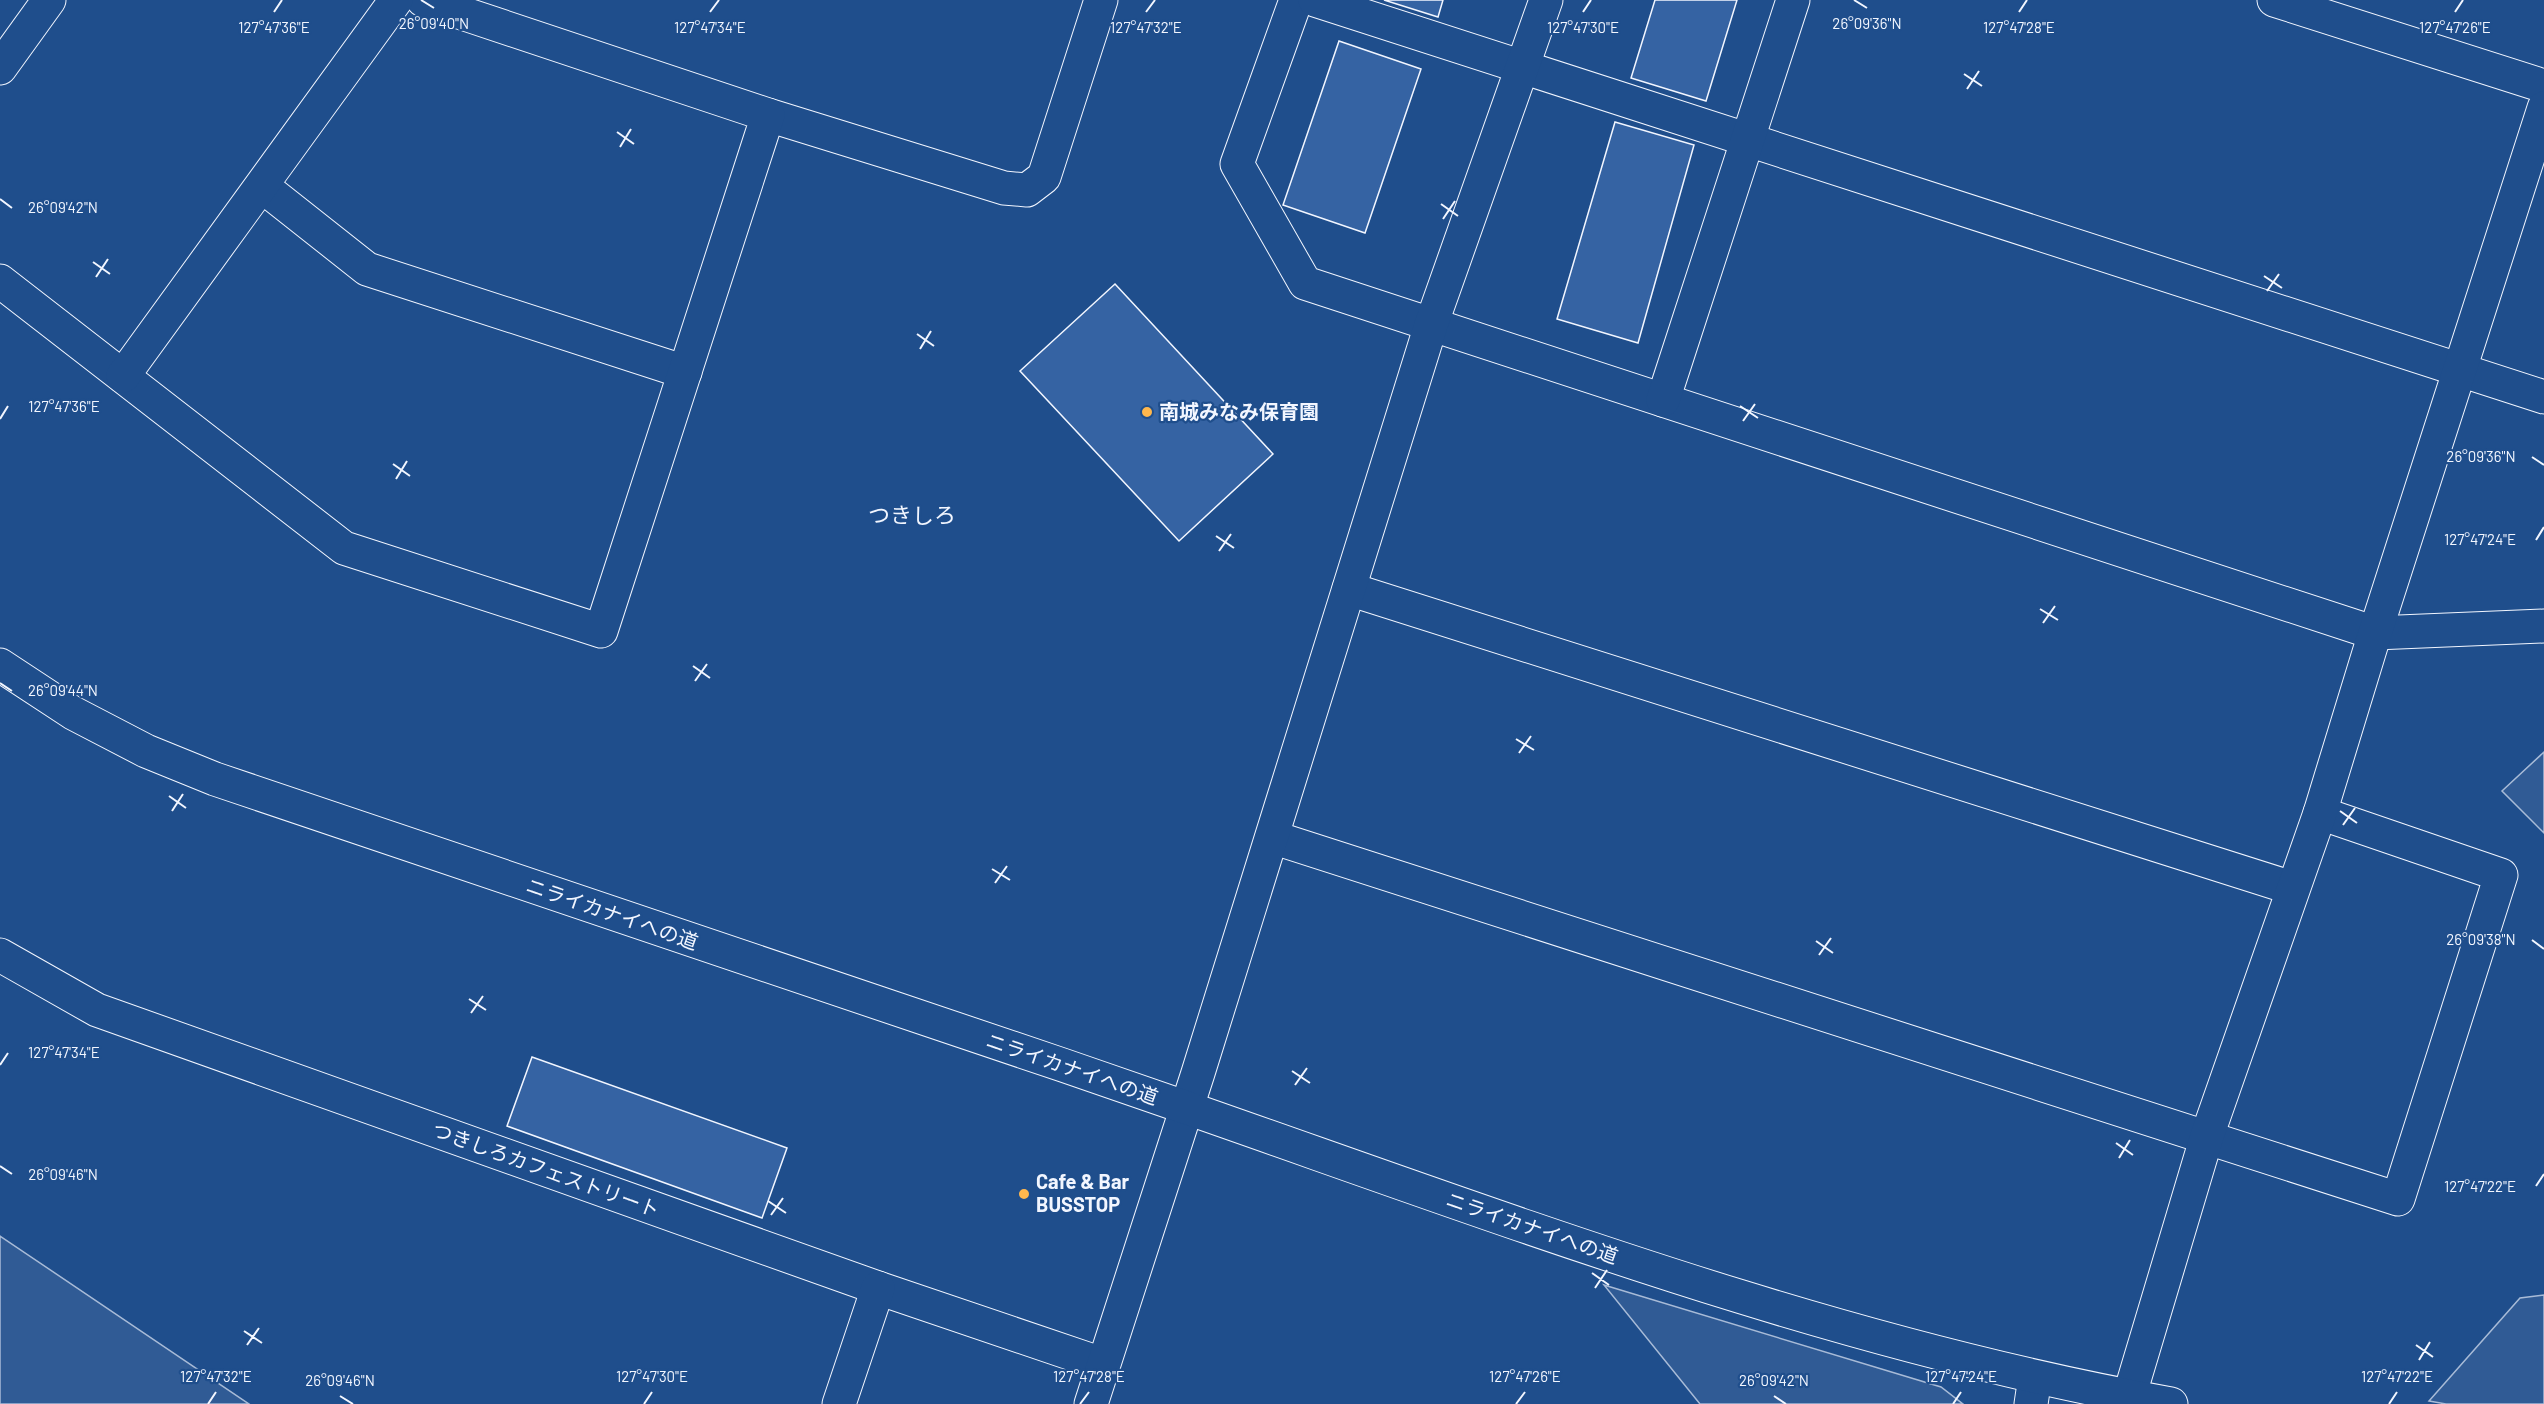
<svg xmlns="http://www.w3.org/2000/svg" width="2544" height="1404" viewBox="0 0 2544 1404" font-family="Barlow,'Noto Sans JP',sans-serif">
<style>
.built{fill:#305b95;stroke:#a8bbd7;stroke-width:1.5}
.building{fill:#3563a3;stroke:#f2f6ff;stroke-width:1.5}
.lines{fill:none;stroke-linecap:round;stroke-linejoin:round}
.minor-casing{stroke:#f2f6ff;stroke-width:35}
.major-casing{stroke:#f2f6ff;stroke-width:35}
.minor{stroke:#1f4e8c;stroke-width:33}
.major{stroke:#1f4e8c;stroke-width:33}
.ticks{fill:none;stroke:#f2f6ff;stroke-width:2}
.poi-dot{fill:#ffb74d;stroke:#1f4e8c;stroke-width:2}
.labels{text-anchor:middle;stroke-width:4.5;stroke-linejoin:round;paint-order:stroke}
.poi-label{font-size:20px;font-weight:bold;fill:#f2f6ff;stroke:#1f4e8c;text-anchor:start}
.street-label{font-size:20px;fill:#f2f6ff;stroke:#1f4e8c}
.quarter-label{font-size:22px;fill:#f2f6ff;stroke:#1f4e8c}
.ticks-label{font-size:15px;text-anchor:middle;fill:#f2f6ff;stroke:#1f4e8c;stroke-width:4.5;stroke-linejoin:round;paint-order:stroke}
</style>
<rect width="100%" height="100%" fill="#1f4e8c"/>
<g class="built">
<path d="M2544,752V833L2502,791Z"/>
<path d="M0,1236L249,1404H0Z"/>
<path d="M1604,1285L1941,1387L1963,1404H1700Z"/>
<path d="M2544,1295V1404H2446L2429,1401L2520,1298Z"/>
</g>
<g class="building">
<path d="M1384,0H1443L1438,17Z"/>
<path d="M1655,0H1737L1706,101L1631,78Z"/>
<path d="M1339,41L1421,69L1365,233L1283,205Z"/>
<path d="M1615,122L1694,145L1638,343L1557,319Z"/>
<path d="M1115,284L1273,454L1179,541L1020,371Z"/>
<path d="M532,1057L787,1148L762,1218L507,1126Z"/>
</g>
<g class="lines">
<defs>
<g id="minor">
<path d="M1296,0L1237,164L1305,283L2375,633L2544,626"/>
<path d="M1315,0L2544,397"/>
<path d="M2274,0L2544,86"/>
<path d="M0,68L49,0"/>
<path d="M768,115L1004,188L1027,190L1044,177L1101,0"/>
<path d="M262,186L367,269L685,372"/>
<path d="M0,281L344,548L601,631L768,115L423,0"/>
<path d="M123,376L396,0"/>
<path d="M1663,400L1793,0"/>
<path d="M1349,589L2292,888"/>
<path d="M1272,837L2398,1199L2501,875L2320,813"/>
<path d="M0,955L97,1010L878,1288L1102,1364"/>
<path d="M2129,1397L2207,1136L2320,813L2375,633L2544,108"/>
<path d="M839,1404L878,1288"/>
<path d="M1091,1404L1198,1073L1431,325L1546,0"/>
<path d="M2031,1404L2035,1377"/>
</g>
<path id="major" d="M0,665L73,713L146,751L215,779C541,890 868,997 1193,1110C1514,1222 1835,1344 2171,1404"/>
</defs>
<use href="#minor" class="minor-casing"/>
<use href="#major" class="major-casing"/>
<use href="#minor" class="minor"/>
<use href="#major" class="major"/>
</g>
<path class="ticks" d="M421,0L434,8M1854,0L1867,8M274,12L282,0M710,12L719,0M1146,12L1155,0M1583,12L1591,0M2019,12L2027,0M2455,12L2463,0M1964,74L1982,86M1967,89L1979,71M617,132L634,144M620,147L631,129M0,199L12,208M1441,204L1458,216M1443,219L1455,201M93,262L110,274M2264,276L2282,288M96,277L108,259M2267,291L2279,274M917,334L934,346M920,349L931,331M1740,406L1758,418M0,419L8,406M1743,421L1755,404M2532,457L2544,465M393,464L410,476M396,479L407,461M1216,536L1234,548M2536,540L2544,527M1219,551L1231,534M2040,609L2058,620M2043,623L2055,606M693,666L710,678M695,681L707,664M0,683L12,691M1516,739L1534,750M1519,753L1531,736M169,796L186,808M172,811L183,794M2340,811L2357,823M2343,825L2355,808M992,869L1010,880M995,883L1007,866M2532,940L2544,949M1816,941L1833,953M1819,955L1831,938M469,999L486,1010M471,1013L483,996M0,1065L8,1053M1292,1071L1310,1083M1295,1085L1307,1068M2116,1143L2133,1155M2119,1158L2130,1140M0,1166L12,1174M2536,1186L2544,1174M768,1201L786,1213M771,1215L783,1198M1592,1273L1609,1285M1595,1288L1607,1270M244,1331L262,1343M247,1345L259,1328M2416,1345L2433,1357M2419,1360L2430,1342M340,1396L353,1404M1774,1396L1786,1404M208,1404L216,1392M644,1404L652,1392M1080,1404L1089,1392M1516,1404L1525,1392M1953,1404L1961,1392M2389,1404L2397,1392"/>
<g class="poi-dot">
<circle cx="1147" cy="412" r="6"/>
<circle cx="1024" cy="1194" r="6"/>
</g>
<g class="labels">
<g class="poi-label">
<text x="1159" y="419">南城みなみ保育園</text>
<text x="1036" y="1189">Cafe &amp; Bar<tspan x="1036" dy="23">BUSSTOP</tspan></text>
</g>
<g class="street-label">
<text transform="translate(612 914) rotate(19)" y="7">ニライカナイへの道</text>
<text transform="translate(1072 1069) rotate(19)" y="7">ニライカナイへの道</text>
<text transform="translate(546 1170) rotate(20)" y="7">つきしろカフェストリート</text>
<text transform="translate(1532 1228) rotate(19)" y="7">ニライカナイへの道</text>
</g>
<g class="quarter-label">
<text x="912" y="523">つきしろ</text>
</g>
</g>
<g class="ticks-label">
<text x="434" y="29">26°09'40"N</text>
<text x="1867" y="29">26°09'36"N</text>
<text x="274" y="33">127°47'36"E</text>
<text x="710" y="33">127°47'34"E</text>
<text x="1146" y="33">127°47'32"E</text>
<text x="1583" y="33">127°47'30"E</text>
<text x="2019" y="33">127°47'28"E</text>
<text x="2455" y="33">127°47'26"E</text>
<text x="63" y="213">26°09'42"N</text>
<text x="64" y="412">127°47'36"E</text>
<text x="2481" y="462">26°09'36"N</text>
<text x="2480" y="545">127°47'24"E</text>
<text x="63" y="696">26°09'44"N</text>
<text x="2481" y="945">26°09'38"N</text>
<text x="64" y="1058">127°47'34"E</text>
<text x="63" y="1180">26°09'46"N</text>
<text x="2480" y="1192">127°47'22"E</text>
<text x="216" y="1382">127°47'32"E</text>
<text x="652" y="1382">127°47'30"E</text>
<text x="1089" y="1382">127°47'28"E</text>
<text x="1525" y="1382">127°47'26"E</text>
<text x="1961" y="1382">127°47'24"E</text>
<text x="2397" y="1382">127°47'22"E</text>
<text x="340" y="1386">26°09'46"N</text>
<text x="1774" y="1386">26°09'42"N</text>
</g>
</svg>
